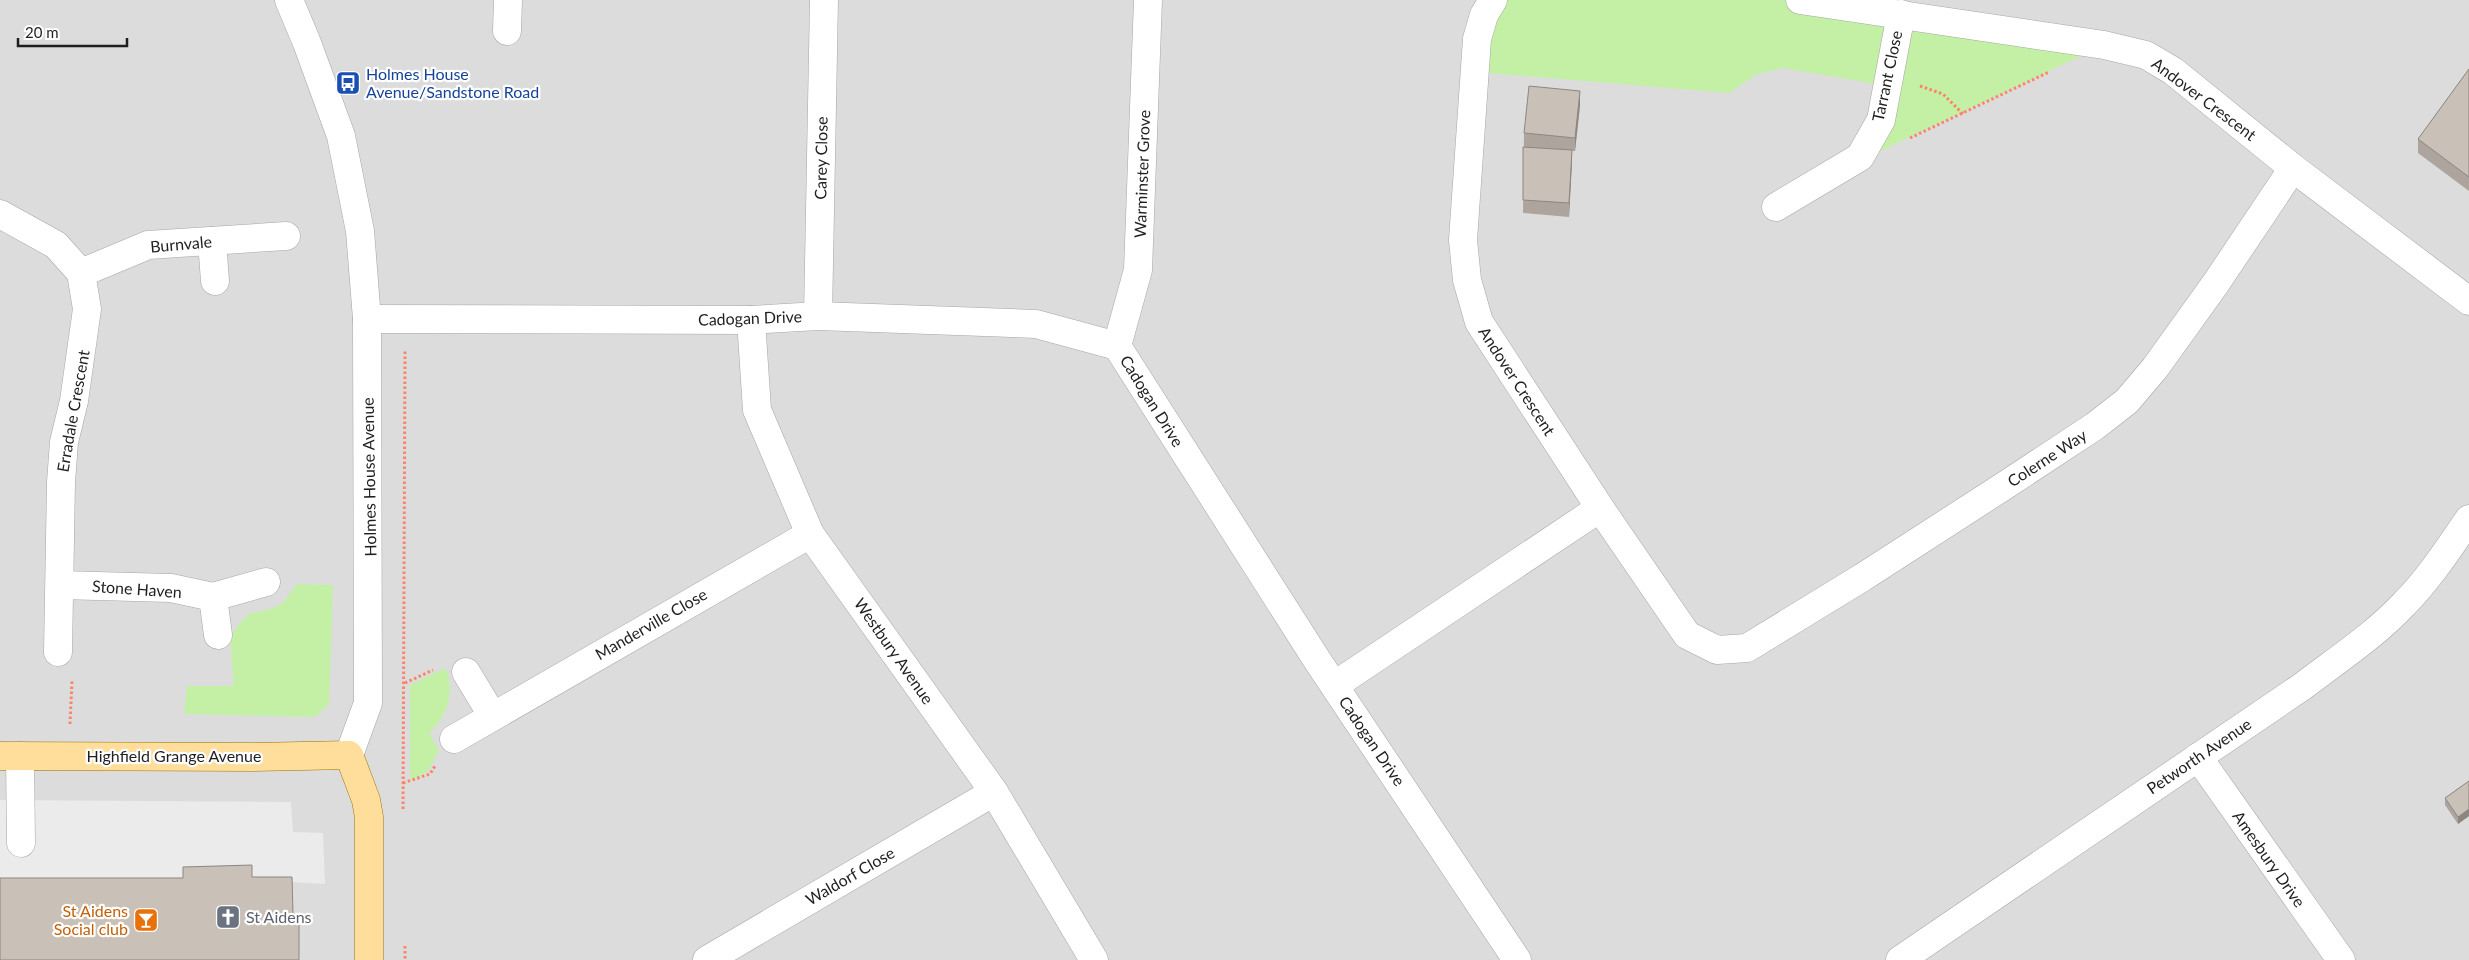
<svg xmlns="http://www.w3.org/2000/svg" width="2469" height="960" viewBox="0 0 2469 960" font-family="Lato,sans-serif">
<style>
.residential{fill:#dddcdc}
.grass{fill:#c3f0a5}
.parking{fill:#ebebeb}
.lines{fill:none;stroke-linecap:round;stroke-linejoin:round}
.minor-casing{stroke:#a6a6a6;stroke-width:29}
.major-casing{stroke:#9a7500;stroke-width:29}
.path{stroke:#ff8467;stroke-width:3;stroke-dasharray:2.5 2.5;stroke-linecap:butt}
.minor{stroke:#fff;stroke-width:28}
.major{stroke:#ffdd9b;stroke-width:28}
.wall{fill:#ada59d}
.shaded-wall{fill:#8d8680}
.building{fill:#c9c0b7;stroke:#8d8680}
.labels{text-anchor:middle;stroke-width:4.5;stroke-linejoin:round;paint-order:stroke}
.transit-label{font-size:16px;fill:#164399;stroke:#fff;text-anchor:start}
.street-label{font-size:16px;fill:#1f1f1f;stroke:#fff}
.food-label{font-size:16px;fill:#c56008;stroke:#fff;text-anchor:end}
.worship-label{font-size:16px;fill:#5b616d;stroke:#fff;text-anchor:start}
</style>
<rect width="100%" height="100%" fill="#f1eee4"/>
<rect class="residential" x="0" y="0" width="2469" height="960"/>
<g class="grass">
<path d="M1493,0H1800L2104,45L1874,154L1887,86L1784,68L1757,74L1729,93L1475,72Z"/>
<path d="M297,584L333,585L329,704L315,717L184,714L187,686H234L230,638L239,624L250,613L268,610L283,603Z"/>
<path d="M443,669L448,672C453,701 448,712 429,734L439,750L428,771L410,781V685Z"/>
</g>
<path class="parking" d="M0,800L291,802L293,832L323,833L325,884L292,882L0,902Z"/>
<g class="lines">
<defs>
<g id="minor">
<path d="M289,0L307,43L341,136L360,231L367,319L368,703L349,755"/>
<path d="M1493,0L1484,15L1477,39L1463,240L1467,280L1479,322L1600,508L1687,635L1717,650L1747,648L1863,577L2004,486L2095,426L2127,401L2155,368L2216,283L2293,168"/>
<path d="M1800,0L2104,45L2146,55L2173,71L2293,168L2469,301"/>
<path d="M507,31L508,0"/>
<path d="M1776,207L1860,157L1881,120L1901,14"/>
<path d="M0,214L56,245L81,273L87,309L74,401L64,442L61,482L58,652"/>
<path d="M212,241L215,281"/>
<path d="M81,273L148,245L286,236"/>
<path d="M818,316L824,0"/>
<path d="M367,319L751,320L818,316L1036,324L1117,346L1317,660L1517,960"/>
<path d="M751,320L757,410L810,534L994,792L1094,960"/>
<path d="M1117,346L1138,270L1148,0"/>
<path d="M60,585L171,588L213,597L266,582"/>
<path d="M213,597L218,635"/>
<path d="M466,672L492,715"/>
<path d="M1335,685L1600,508"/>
<path d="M454,739L810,534"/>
<path d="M20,756L21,843"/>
<path d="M2198,757L2341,960"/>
<path d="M707,960L994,792"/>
<path d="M1900,960L2303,686C2337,660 2375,635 2404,604C2429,579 2449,548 2469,519"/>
</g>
<path id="major" d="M0,756L251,757L349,755L366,800L369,817V960"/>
</defs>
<use href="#minor" class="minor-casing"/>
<use href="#major" class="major-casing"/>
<g class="path">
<path d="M1920,86L1943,94L1963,114"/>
<path d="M1910,138L2049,72"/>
<path d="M405,683L433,670"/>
<path d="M70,724L72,681"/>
<path d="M403,783L430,774L435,766"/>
<path d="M403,809L405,351"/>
<path d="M405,946V960"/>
</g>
<use href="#minor" class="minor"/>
<use href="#major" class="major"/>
</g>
<g class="wall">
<path d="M2469,69V191L2418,153V139Z"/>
<path d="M1580,105L1575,151H1572L1569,217L1523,213L1524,133Z"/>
<path d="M2469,781V816L2458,824L2445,805V798Z"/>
</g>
<g class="shaded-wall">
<path d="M1580,91V105L1575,151V138Z"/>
<path d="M1572,150V163L1569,217V203Z"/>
<path d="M2469,809V816L2458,824V817Z"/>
</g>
<g class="building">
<path d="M2469,69V177L2418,139Z"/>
<path d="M1529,86L1580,91L1575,138L1524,133Z"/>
<path d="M1523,147L1572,150L1569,203L1523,200Z"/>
<path d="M2469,781V809L2458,817L2445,798Z"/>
<path d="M252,865V877H292L293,914L299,915V960H0V878H183V867Z"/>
</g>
<defs>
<symbol id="bus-square" viewBox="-11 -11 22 22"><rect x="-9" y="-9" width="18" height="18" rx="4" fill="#1a4fb4" stroke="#fff"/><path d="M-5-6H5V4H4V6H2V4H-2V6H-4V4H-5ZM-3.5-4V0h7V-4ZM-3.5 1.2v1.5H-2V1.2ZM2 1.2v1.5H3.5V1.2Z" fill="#fff"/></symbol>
<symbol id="church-square" viewBox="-11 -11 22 22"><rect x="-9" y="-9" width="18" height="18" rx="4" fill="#6b7280" stroke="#fff"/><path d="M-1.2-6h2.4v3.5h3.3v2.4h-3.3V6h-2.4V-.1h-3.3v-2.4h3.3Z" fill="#fff"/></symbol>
<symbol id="bar-square" viewBox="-11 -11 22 22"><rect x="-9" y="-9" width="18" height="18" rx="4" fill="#e8710a" stroke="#fff"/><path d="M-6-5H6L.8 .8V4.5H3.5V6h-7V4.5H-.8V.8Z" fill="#fff"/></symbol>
</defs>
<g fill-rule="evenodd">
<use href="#bus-square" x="334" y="69" width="28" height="28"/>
<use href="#church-square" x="214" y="903" width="28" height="28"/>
<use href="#bar-square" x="132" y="906" width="28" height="28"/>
</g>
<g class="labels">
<g class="transit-label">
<text x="366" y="80">Holmes House<tspan x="366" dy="18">Avenue/Sandstone Road</tspan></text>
</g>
<g class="street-label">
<text transform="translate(1887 76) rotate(-78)" y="6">Tarrant Close</text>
<text transform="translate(2204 99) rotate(37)" y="6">Andover Crescent</text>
<text transform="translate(821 158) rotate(-89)" y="6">Carey Close</text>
<text transform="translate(1142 174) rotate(-88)" y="6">Warminster Grove</text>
<text transform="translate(181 244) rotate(-5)" y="6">Burnvale</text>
<text transform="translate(750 318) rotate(-2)" y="6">Cadogan Drive</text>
<text transform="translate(1517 381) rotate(57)" y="6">Andover Crescent</text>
<text transform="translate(1152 401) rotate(58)" y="6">Cadogan Drive</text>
<text transform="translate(73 411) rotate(-80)" y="6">Erradale Crescent</text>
<text transform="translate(2047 458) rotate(-33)" y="6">Colerne Way</text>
<text transform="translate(369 477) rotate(-91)" y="6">Holmes House Avenue</text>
<text transform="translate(137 589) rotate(4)" y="6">Stone Haven</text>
<text transform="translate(651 624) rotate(-30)" y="6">Manderville Close</text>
<text transform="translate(894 651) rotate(55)" y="6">Westbury Avenue</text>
<text transform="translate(1372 741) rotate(56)" y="6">Cadogan Drive</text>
<text x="174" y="762">Highfield Grange Avenue</text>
<text transform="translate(2199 756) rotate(-34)" y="6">Petworth Avenue</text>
<text transform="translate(2269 859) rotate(55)" y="6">Amesbury Drive</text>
<text transform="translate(850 876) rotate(-30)" y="6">Waldorf Close</text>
</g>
<g class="food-label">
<text x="128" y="917">St Aidens<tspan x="128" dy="18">Social club</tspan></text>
</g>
<g class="worship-label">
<text x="246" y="923">St Aidens</text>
</g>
</g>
<path d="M18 38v8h109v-8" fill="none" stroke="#1f1f1f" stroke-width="2.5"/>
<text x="25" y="38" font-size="15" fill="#1f1f1f" stroke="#ffffff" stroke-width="4" paint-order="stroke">20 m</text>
</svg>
